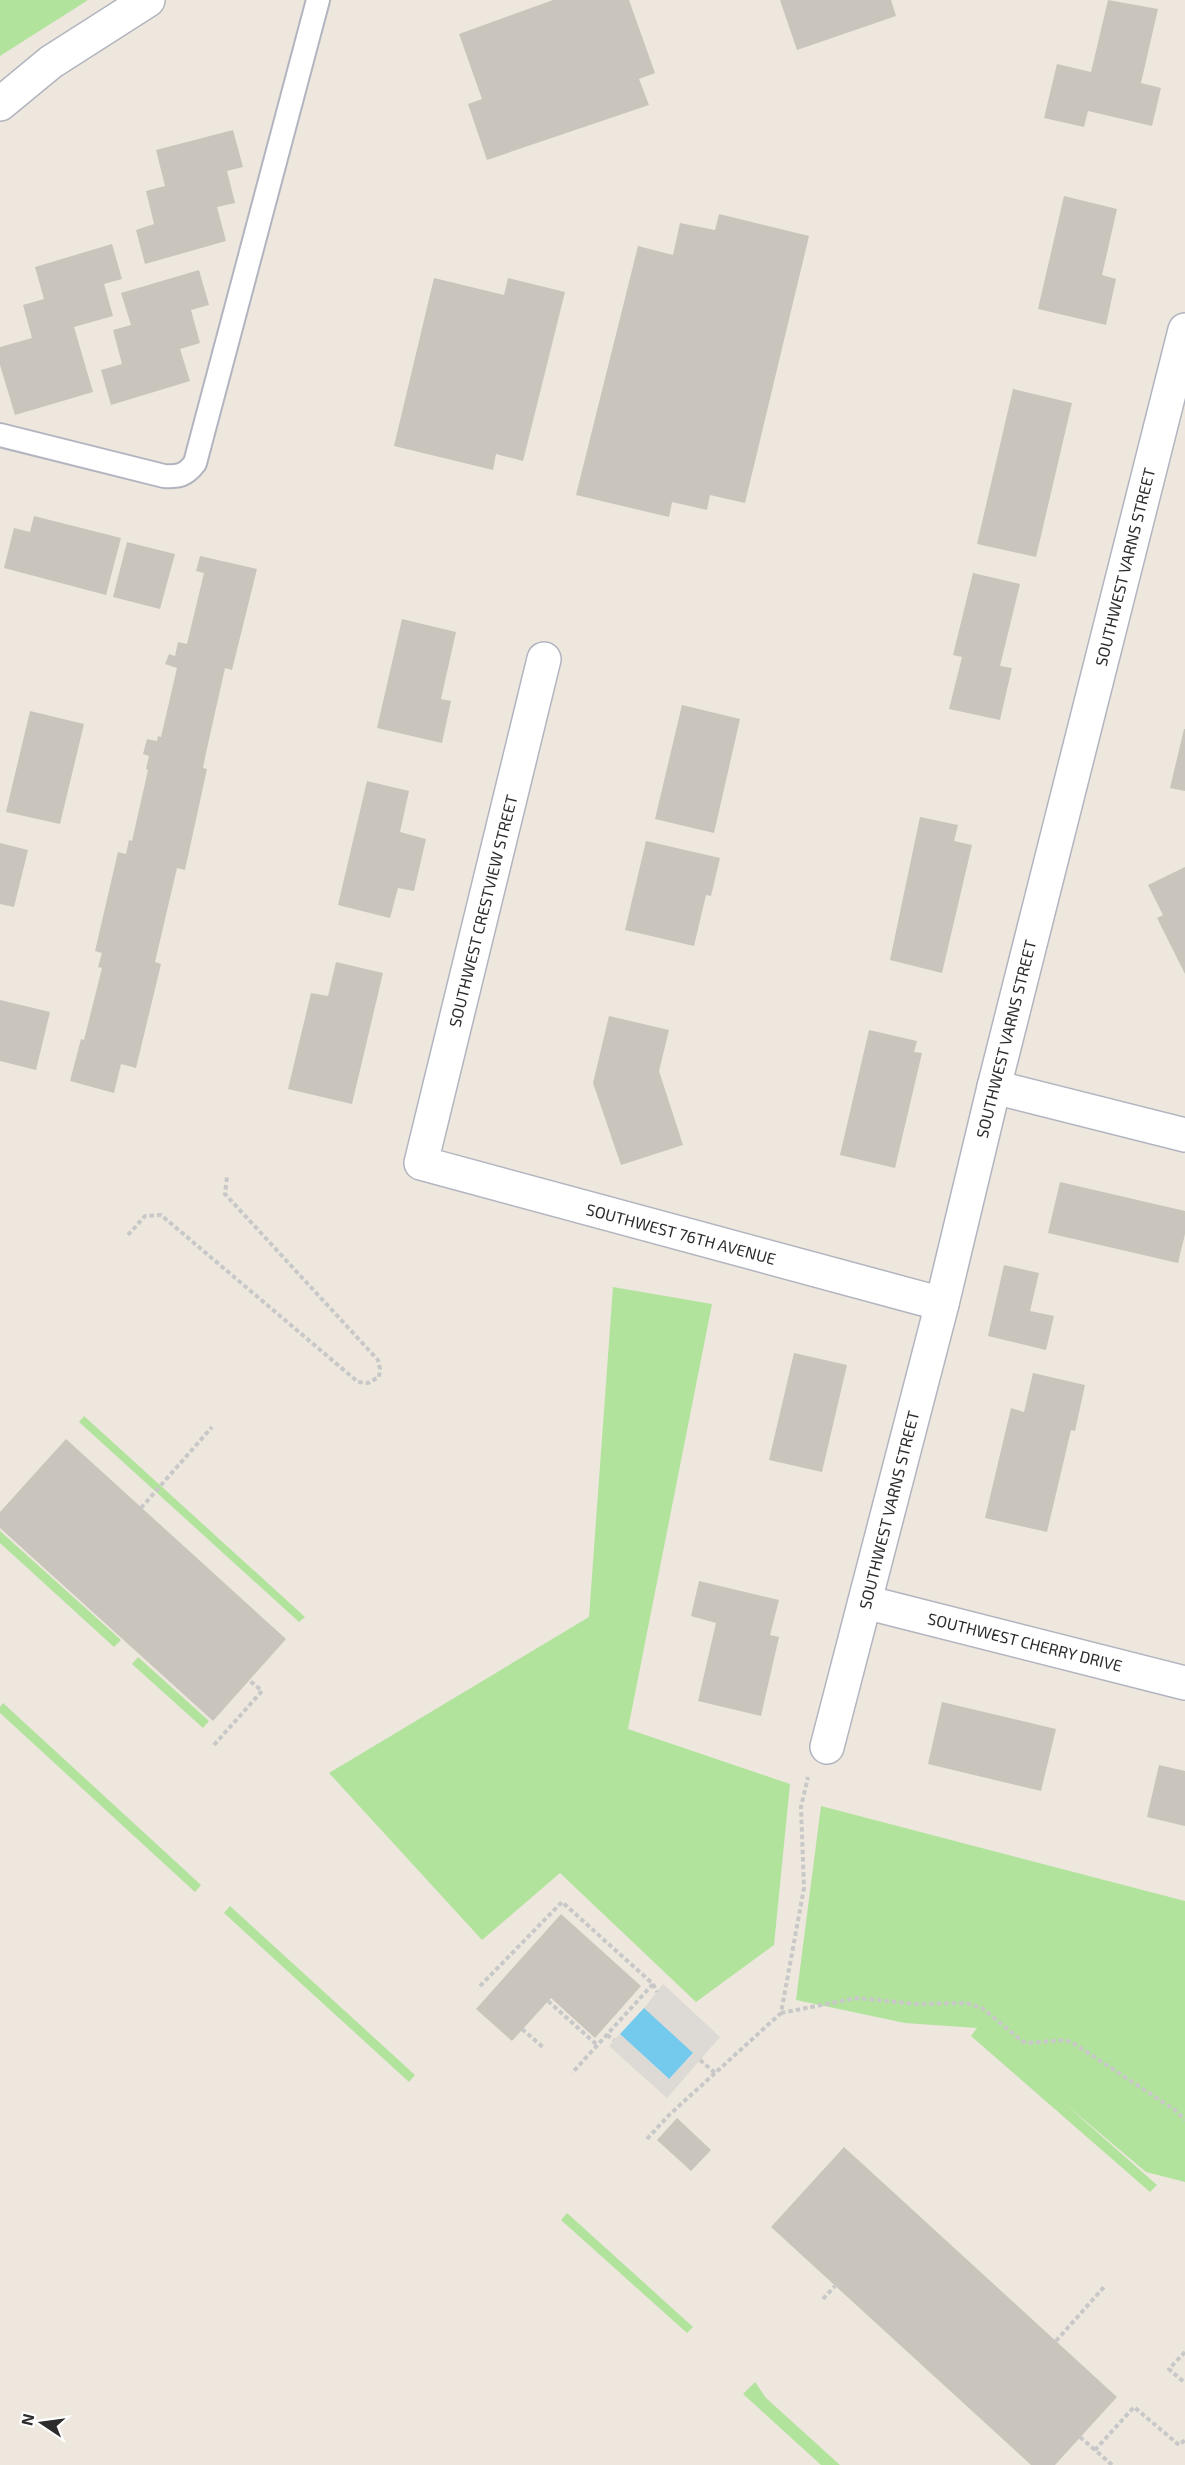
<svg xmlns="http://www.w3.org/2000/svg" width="1185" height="2465" viewBox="0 0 1185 2465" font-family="'Exo 2',sans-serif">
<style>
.green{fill:#b2e39c}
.plaza{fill:#dddad5}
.water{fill:#74caed}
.building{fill:#c9c5bd}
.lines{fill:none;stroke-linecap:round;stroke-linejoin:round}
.lane-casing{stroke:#b2b4bf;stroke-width:26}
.street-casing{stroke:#b2b4bf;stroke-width:36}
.secondary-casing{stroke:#b2b4bf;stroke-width:36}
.path{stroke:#c8c8c8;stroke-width:4;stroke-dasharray:4.5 3;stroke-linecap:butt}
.lane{stroke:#fff;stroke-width:22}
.street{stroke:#fff;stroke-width:33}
.secondary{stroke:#fff;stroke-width:33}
.labels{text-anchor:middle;stroke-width:5;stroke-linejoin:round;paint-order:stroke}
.street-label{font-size:16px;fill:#2c2c2c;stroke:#fff}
</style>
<rect width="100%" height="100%" fill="#ede7de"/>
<g class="green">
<path d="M0,0H88L0,56Z"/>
<path d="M613,1287L712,1304L628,1729L790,1784L774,1945L696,2002L560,1873L482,1940L329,1773L589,1617Z"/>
<path d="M84,1416L305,1617L299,1622L79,1422Z"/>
<path d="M0,1531L121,1640L114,1647L0,1543Z"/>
<path d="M138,1657L209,1721L203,1728L132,1664Z"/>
<path d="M3,1703L201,1885L195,1892L0,1713V1707Z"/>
<path d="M821,1806L1185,1901V2182L1146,2172L1064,2103L1157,2185L1150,2192L971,2036L977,2028L905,2023L796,2000Z"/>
<path d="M230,1906L415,2075L409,2082L224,1913Z"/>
<path d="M567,2213L693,2327L687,2333L561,2220Z"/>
<path d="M755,2382L766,2398L840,2465H821L743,2394Z"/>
</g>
<path class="plaza" d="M663,1984L720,2037L667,2098L609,2046L620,2034L668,2079L693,2054L644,2008Z"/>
<path class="water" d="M644,2008L693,2053L669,2079L620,2034Z"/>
<g class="building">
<path d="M553,0H629L655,73L639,79L649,105L487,160L468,104L482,99L459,34Z"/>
<path d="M780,0H891L896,16L797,50Z"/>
<path d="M1108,0L1158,9L1141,83L1161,88L1152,126L1088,111L1084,127L1044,118L1057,64L1091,72Z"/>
<path d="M233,130L243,167L227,171L235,203L217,207L226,241L145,264L136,230L154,224L146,191L165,186L156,150Z"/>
<path d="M1064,196L1117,209L1102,275L1116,279L1106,325L1038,309Z"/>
<path d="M719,214L809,236L745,503L710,495L707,510L672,502L669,517L576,495L638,246L673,255L680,223L715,230Z"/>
<path d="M112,244L122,279L104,284L113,316L74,327L93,392L15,415L0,365V347L32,338L23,305L44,299L35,267Z"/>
<path d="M199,270L209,305L191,310L200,343L180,349L190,381L111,405L101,370L122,364L113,330L131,325L121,293Z"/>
<path d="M434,278L504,295L508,278L565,292L523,461L496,454L493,470L394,446Z"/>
<path d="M1013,389L1072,403L1036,557L977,544Z"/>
<path d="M34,516L121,538L106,595L4,568L14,528L30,532Z"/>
<path d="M127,542L175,554L160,609L113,597Z"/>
<path d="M200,556L257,569L232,670L225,668L206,753L203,768L207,769L185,870L177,868L155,962L161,964L136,1068L121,1064L114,1093L70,1081L81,1039L84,1040L102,968L98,967L102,953L95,951L118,852L126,854L129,840L132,841L148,770L146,769L149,756L143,754L147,739L157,741L158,736L161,737L177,668L165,664L169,654L175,656L178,642L187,644L204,573L196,571Z"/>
<path d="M973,573L1020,584L1000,666L1012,668L1000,720L949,709L962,657L953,655Z"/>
<path d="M402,619L456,632L441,699L451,701L442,743L377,728Z"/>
<path d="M682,705L740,719L714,833L655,819Z"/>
<path d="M30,711L84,724L60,824L6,812Z"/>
<path d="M1184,729H1185V791L1170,788Z"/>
<path d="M367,781L409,791L400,832L426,839L414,891L398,888L390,918L338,905Z"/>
<path d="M920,817L958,825L954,841L972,845L942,973L890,960Z"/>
<path d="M646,841L720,858L711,896L706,895L694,946L625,930Z"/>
<path d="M0,843L28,850L14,907L0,904Z"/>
<path d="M1185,867V974L1157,918L1163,915L1148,885Z"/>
<path d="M336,962L383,973L352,1104L288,1089L311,993L328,996Z"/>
<path d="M0,1000L50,1012L36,1070L0,1061Z"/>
<path d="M609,1016L669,1030L659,1071L683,1145L621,1165L593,1083Z"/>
<path d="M869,1030L917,1041L914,1052L922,1053L895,1168L840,1155Z"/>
<path d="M1060,1182L1185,1211V1234L1178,1263L1048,1233Z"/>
<path d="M1004,1265L1039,1273L1030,1311L1054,1316L1046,1350L988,1336Z"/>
<path d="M794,1353L847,1365L822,1472L769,1460Z"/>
<path d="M1033,1373L1085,1385L1075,1431L1071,1430L1047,1532L985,1518L1011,1408L1024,1412Z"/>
<path d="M66,1439L286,1639L213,1721L0,1528V1512Z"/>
<path d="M699,1581L779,1600L770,1635L779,1637L761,1716L698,1701L716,1623L691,1616Z"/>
<path d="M942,1702L1056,1729L1041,1791L928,1764Z"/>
<path d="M1159,1765L1185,1771V1826L1147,1817Z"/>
<path d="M561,1914L641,1986L595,2038L551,1998L512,2041L476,2009Z"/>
<path d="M677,2118L711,2150L691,2171L657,2140Z"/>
<path d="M844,2147L1117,2397L1055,2465H1031L771,2227Z"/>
</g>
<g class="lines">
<defs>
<path id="lane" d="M0,435L164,476C179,477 186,475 195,463L318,0"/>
<g id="street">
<path d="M544,659L421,1163L942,1304"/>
<path d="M994,1087L1185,1135"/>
<path d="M865,1602L1185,1683"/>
<path d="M827,1747L942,1304L994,1087L1185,330"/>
</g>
<path id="secondary" d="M0,104L51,62L148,0"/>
</defs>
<use href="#lane" class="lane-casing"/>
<use href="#street" class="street-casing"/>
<use href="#secondary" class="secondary-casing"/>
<g class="path">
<path d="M128,1235L145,1216L161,1215L358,1382L368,1383L379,1377L380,1369L378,1360L225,1194L227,1177"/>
<path d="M141,1508L212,1427"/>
<path d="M214,1745L262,1691L249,1680"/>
<path d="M653,1984L657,1992"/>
<path d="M480,1986L562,1902L653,1984L572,2073"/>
<path d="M548,2001L597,2045"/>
<path d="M781,2013L857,1998L916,2004L966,2003L982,2008L1022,2041L1028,2043L1065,2040L1073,2043L1175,2110L1185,2120"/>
<path d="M522,2029L544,2048"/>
<path d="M607,2035L614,2040"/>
<path d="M700,2060L715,2073"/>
<path d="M647,2139L669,2115L781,2013L804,1888L801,1807L808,1777"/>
<path d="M823,2299L835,2286"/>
<path d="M1056,2341L1104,2287"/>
<path d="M1185,2352L1169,2369L1185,2383"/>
<path d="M1080,2437L1095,2450"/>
<path d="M1112,2465L1095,2450L1134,2407L1179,2445L1185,2440"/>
</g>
<use href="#lane" class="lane"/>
<use href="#street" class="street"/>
<use href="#secondary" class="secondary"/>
</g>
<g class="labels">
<g class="street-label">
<text transform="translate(1125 567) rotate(-76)" y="6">SOUTHWEST VARNS STREET</text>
<text transform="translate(483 911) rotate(-76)" y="6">SOUTHWEST CRESTVIEW STREET</text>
<text transform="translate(1006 1039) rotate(-76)" y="6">SOUTHWEST VARNS STREET</text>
<text transform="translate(681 1234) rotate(15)" y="6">SOUTHWEST 76TH AVENUE</text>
<text transform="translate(889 1510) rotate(-76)" y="6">SOUTHWEST VARNS STREET</text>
<text transform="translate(1025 1642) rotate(14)" y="6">SOUTHWEST CHERRY DRIVE</text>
</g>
</g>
<g transform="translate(42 2423) rotate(283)" stroke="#ffffff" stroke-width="4.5" paint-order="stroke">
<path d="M0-4.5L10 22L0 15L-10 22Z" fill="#2c2c2c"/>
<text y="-9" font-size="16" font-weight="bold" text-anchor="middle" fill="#2c2c2c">N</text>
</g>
</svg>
